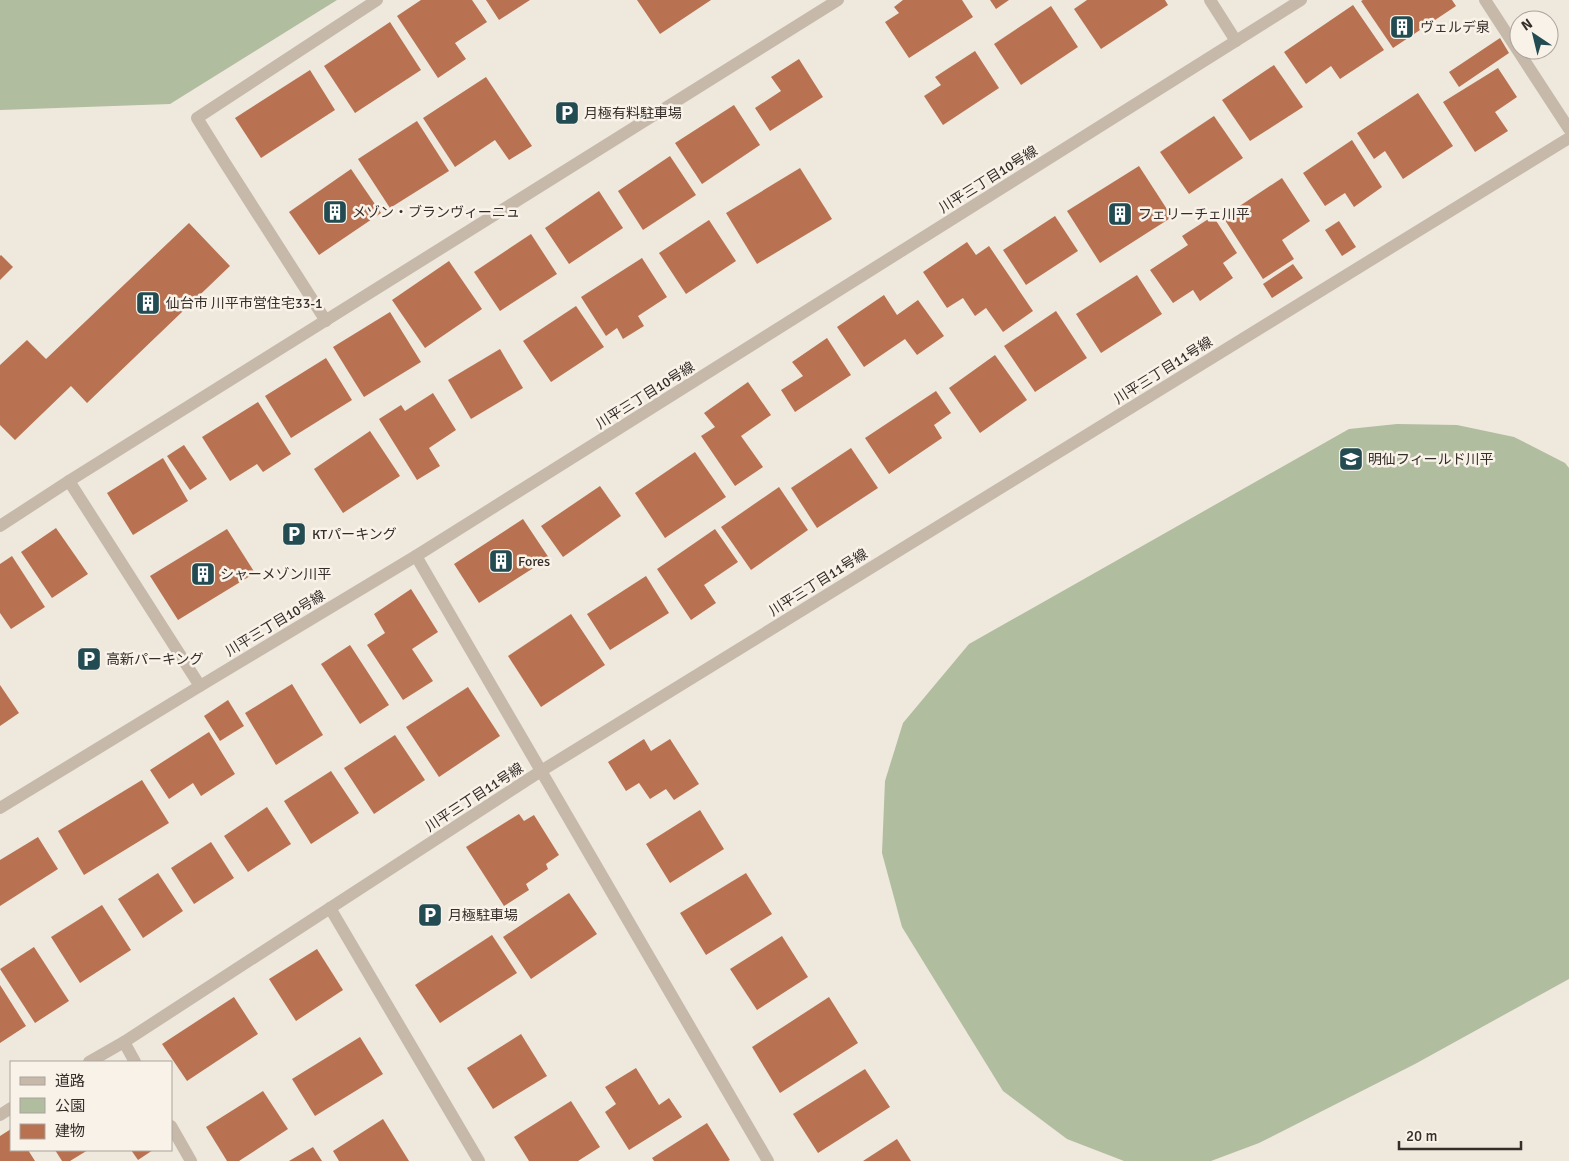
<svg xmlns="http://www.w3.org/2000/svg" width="1569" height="1161" viewBox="0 0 1569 1161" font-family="Signika,'Noto Sans JP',sans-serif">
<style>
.green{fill:#b0bd9e}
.building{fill:#b97251}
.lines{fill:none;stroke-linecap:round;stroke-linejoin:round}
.minor{stroke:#c6b9aa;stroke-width:12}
.labels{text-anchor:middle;stroke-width:5;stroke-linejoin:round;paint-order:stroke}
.poi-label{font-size:14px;fill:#352d29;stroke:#f8f2e9;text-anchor:start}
.street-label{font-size:14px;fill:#352d29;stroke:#f8f2e9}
</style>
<rect width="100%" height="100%" fill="#efe8dd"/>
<g class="green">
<path d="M0,0H337L170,104L0,110Z"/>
<path d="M1397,424L1457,425L1514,437L1565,463L1569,468V979L1415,1064L1259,1143L1211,1161H1124L1067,1139L1003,1091L902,927L882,853L885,781L903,723L969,644L1349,429Z"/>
</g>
<g class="building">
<path d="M421,0H472L487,22L455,43L466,59L438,78L397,16Z"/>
<path d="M486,0H530L499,20Z"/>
<path d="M637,0H711L660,34Z"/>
<path d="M903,0H962L973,17L909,58L885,22L899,13L894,7Z"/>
<path d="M990,0H1009L996,9Z"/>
<path d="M1087,0H1165L1168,5L1101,49L1074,9Z"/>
<path d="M1363,0H1452L1456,6L1393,48L1361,1Z"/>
<path d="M1353,5L1384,50L1340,79L1331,66L1306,84L1284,52Z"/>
<path d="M1051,6L1078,47L1021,85L994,44Z"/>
<path d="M390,22L421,70L355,113L324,66Z"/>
<path d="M1500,38L1509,53L1459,87L1449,72Z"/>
<path d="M975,51L999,88L943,125L924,96L941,85L935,77Z"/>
<path d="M799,59L823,97L770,131L755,108L781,91L771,77Z"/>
<path d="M1274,65L1303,107L1250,141L1222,100Z"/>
<path d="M1498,68L1517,97L1495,112L1508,131L1475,152L1443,102Z"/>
<path d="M310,70L335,110L261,158L235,118Z"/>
<path d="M486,77L532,146L509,160L495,140L455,167L423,118Z"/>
<path d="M1418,93L1453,146L1403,179L1385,151L1374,159L1357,133Z"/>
<path d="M734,105L760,145L702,184L675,143Z"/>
<path d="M1214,116L1243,158L1189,194L1160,152Z"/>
<path d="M417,121L449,171L390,208L358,159Z"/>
<path d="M1352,140L1382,187L1354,207L1345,193L1325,206L1303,173Z"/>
<path d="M670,156L696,195L643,230L618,191Z"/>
<path d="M1139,166L1172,217L1100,263L1067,211Z"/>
<path d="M800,168L832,219L757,264L726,213Z"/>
<path d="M351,169L381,213L319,255L289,212Z"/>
<path d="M1282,178L1310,221L1282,240L1294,259L1263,279L1223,217Z"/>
<path d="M599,191L623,228L569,264L545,228Z"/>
<path d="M1055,216L1078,251L1026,285L1003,250Z"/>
<path d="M1213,216L1237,253L1223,263L1233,278L1200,301L1193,290L1173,303L1150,270L1188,245L1182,236Z"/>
<path d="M709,220L736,261L686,294L659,253Z"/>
<path d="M1339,221L1356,247L1342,256L1325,230Z"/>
<path d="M189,223L230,266L87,403L71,386L15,440L0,425V365L27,340L46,359Z"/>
<path d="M531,234L557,274L500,311L474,272Z"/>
<path d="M967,242L976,255L989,246L1033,311L1003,332L986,308L975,316L963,298L947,308L923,272Z"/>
<path d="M1,255L13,267L0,280V256Z"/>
<path d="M642,258L667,297L638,316L644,326L623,339L617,328L606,336L581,297Z"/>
<path d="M449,261L482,309L425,348L392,300Z"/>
<path d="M1293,264L1303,278L1272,298L1263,284Z"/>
<path d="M1137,275L1162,314L1101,353L1076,314Z"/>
<path d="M884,295L897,315L918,300L944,336L917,355L905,339L864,367L837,327Z"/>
<path d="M576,306L604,347L551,382L523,341Z"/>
<path d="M1056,311L1087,358L1035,392L1004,346Z"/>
<path d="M390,312L421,362L364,397L333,347Z"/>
<path d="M827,338L851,375L795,412L781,390L803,376L792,362Z"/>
<path d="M500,349L523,388L471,419L448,380Z"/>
<path d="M995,355L1027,400L980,433L949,388Z"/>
<path d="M326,358L352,400L291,438L265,396Z"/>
<path d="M748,382L771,415L741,436L763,467L735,486L701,436L715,427L704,413Z"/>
<path d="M936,391L951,413L934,425L942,438L889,474L865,438Z"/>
<path d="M433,393L456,430L429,448L440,466L417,480L379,419L401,405L405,411Z"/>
<path d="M258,402L291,454L263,472L257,464L230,481L202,437Z"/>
<path d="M370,431L400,476L343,513L314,469Z"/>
<path d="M184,445L207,479L190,490L167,456Z"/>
<path d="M851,448L878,488L817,528L791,488Z"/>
<path d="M695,452L726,497L665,538L635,493Z"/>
<path d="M163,458L188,501L133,535L107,493Z"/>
<path d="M600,486L621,516L563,557L541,526Z"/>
<path d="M779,487L808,530L751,570L721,527Z"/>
<path d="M523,519L549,558L479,603L454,564Z"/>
<path d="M56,528L88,574L52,598L21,552Z"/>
<path d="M227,529L255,573L178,620L150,576Z"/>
<path d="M715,529L738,562L704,585L716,603L691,620L657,569Z"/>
<path d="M12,556L45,607L11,629L0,613V564Z"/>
<path d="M646,576L669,613L610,650L587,614Z"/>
<path d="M411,589L438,632L412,649L433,681L403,700L367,645L385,633L374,614Z"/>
<path d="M571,614L605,665L541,707L508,656Z"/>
<path d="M350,645L389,705L360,724L321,664Z"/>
<path d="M292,684L323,735L276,765L245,713Z"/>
<path d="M0,685L19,713L0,726Z"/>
<path d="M468,687L500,736L439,777L406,727Z"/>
<path d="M228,700L244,726L220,741L204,716Z"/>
<path d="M209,732L235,774L201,796L193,783L169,799L150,770Z"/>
<path d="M395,735L425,780L374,814L344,768Z"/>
<path d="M644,739L651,751L670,739L699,784L674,800L666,789L650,799L639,783L626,791L608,762Z"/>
<path d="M331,771L359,813L311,844L284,801Z"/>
<path d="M142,780L169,823L84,875L58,831Z"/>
<path d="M267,807L291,844L248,872L224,836Z"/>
<path d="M700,810L724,849L670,883L646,844Z"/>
<path d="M519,814L524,821L534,815L559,855L546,864L548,869L526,884L529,890L504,906L466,847Z"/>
<path d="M38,837L58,869L0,906V860Z"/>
<path d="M211,842L234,878L194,904L171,868Z"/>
<path d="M158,873L183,911L143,938L118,899Z"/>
<path d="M746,873L772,914L706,955L680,913Z"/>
<path d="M569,893L597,934L531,979L503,937Z"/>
<path d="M102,905L131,950L80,983L51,937Z"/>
<path d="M492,935L517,973L440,1023L415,985Z"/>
<path d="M782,936L808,977L757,1010L730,969Z"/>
<path d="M34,947L69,1001L35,1023L0,969Z"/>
<path d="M317,949L343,990L296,1021L269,979Z"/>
<path d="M0,985L26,1026L0,1043Z"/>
<path d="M234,997L258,1034L187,1081L162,1044Z"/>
<path d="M829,997L858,1043L780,1093L752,1047Z"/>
<path d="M521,1034L547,1076L493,1109L467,1068Z"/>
<path d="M360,1037L383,1074L315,1116L292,1079Z"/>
<path d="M636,1068L659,1105L669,1098L682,1117L629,1150L605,1112L616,1104L605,1087Z"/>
<path d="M865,1069L890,1107L818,1153L793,1114Z"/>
<path d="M263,1091L288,1129L239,1161H227L206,1127Z"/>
<path d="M571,1101L600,1147L578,1161H529L514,1137Z"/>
<path d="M383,1119L409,1161H339L333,1151Z"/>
<path d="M707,1123L730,1160L728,1161H654L652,1158Z"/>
<path d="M11,1129V1150H28L35,1161H0V1136Z"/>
<path d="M897,1139L911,1161H863Z"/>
<path d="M313,1147L322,1161H289Z"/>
<path d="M55,1150H88L70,1161H62Z"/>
<path d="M131,1150H153L138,1160Z"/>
</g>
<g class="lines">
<g class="minor">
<path d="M1210,0L1236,41"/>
<path d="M1485,0L1569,129"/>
<path d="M326,321L225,163L197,118L377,0"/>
<path d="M69,481L200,686"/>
<path d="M0,526L69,481L838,0"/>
<path d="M416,556L768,1161"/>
<path d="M0,808L200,686L416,556L1301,0"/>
<path d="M330,908L479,1161"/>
<path d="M124,1042L135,1062"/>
<path d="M89,1062L124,1042L541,771L1569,138"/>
<path d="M0,1115L11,1108"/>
<path d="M171,1126L191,1161"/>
</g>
</g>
<defs>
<symbol id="building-square" viewBox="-11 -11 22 22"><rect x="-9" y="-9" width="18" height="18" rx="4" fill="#234b52" stroke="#f8f2e9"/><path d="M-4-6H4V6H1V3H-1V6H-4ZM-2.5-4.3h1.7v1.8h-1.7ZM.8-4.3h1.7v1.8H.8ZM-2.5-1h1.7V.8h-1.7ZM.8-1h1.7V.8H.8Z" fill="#fff"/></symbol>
<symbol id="parking-square" viewBox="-11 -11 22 22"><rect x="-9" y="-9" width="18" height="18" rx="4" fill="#234b52" stroke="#f8f2e9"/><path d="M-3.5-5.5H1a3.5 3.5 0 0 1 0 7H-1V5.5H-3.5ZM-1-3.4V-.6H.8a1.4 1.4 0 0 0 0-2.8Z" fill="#fff"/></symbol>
<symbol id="school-square" viewBox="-11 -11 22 22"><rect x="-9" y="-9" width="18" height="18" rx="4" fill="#234b52" stroke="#f8f2e9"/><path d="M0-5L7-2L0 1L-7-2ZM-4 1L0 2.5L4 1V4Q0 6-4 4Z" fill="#fff"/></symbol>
</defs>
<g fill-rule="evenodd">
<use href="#building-square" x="1388" y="13" width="28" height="28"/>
<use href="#parking-square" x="553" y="99" width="28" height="28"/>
<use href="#building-square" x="321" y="198" width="28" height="28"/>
<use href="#building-square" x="1106" y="200" width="28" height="28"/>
<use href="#building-square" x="134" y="289" width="28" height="28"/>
<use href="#school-square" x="1337" y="445" width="28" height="28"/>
<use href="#parking-square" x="280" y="520" width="28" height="28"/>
<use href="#building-square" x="487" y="547" width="28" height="28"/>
<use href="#building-square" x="189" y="560" width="28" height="28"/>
<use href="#parking-square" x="75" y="645" width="28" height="28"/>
<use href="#parking-square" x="416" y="901" width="28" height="28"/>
</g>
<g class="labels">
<g class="poi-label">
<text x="1420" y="32">ヴェルデ泉</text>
<text x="584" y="118">月極有料駐車場</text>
<text x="352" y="217">メゾン・ブランヴィーニュ</text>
<text x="1138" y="219">フェリーチェ川平</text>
<text x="166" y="308">仙台市 川平市営住宅33-1</text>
<text x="1368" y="464">明仙フィールド川平</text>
<text x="312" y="539">KTパーキング</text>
<text x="518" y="566">Fores</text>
<text x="220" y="579">シャーメゾン川平</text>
<text x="106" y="664">高新パーキング</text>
<text x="448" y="920">月極駐車場</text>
</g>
<g class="street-label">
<text transform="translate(988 179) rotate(-32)" y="5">川平三丁目10号線</text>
<text transform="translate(1163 370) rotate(-32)" y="5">川平三丁目11号線</text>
<text transform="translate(645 395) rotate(-32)" y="5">川平三丁目10号線</text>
<text transform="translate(818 582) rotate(-32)" y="5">川平三丁目11号線</text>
<text transform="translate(275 623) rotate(-31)" y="5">川平三丁目10号線</text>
<text transform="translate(474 797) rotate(-33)" y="5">川平三丁目11号線</text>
</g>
</g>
<rect x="10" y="1061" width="162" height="90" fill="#f8f2e9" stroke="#aaa39c"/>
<rect x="20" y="1077" width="25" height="8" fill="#c6b9aa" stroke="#aaa39c"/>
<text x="55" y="1086" font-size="15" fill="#352d29">道路</text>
<rect x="20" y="1098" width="25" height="15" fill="#b0bd9e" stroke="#aaa39c"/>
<text x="55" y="1111" font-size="15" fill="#352d29">公園</text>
<rect x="20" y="1124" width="25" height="15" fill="#b97251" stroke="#aaa39c"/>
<text x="55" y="1136" font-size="15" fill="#352d29">建物</text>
<g transform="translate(1534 35) rotate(325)"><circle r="24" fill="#f8f2e9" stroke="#aaa39c"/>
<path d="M0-4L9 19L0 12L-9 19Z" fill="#234b52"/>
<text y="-8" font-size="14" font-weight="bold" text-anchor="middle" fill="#352d29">N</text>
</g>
<path d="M1399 1141v8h122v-8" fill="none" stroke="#352d29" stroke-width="2.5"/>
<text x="1406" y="1141" font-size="15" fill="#352d29" stroke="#f8f2e9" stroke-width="4" paint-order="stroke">20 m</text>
</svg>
